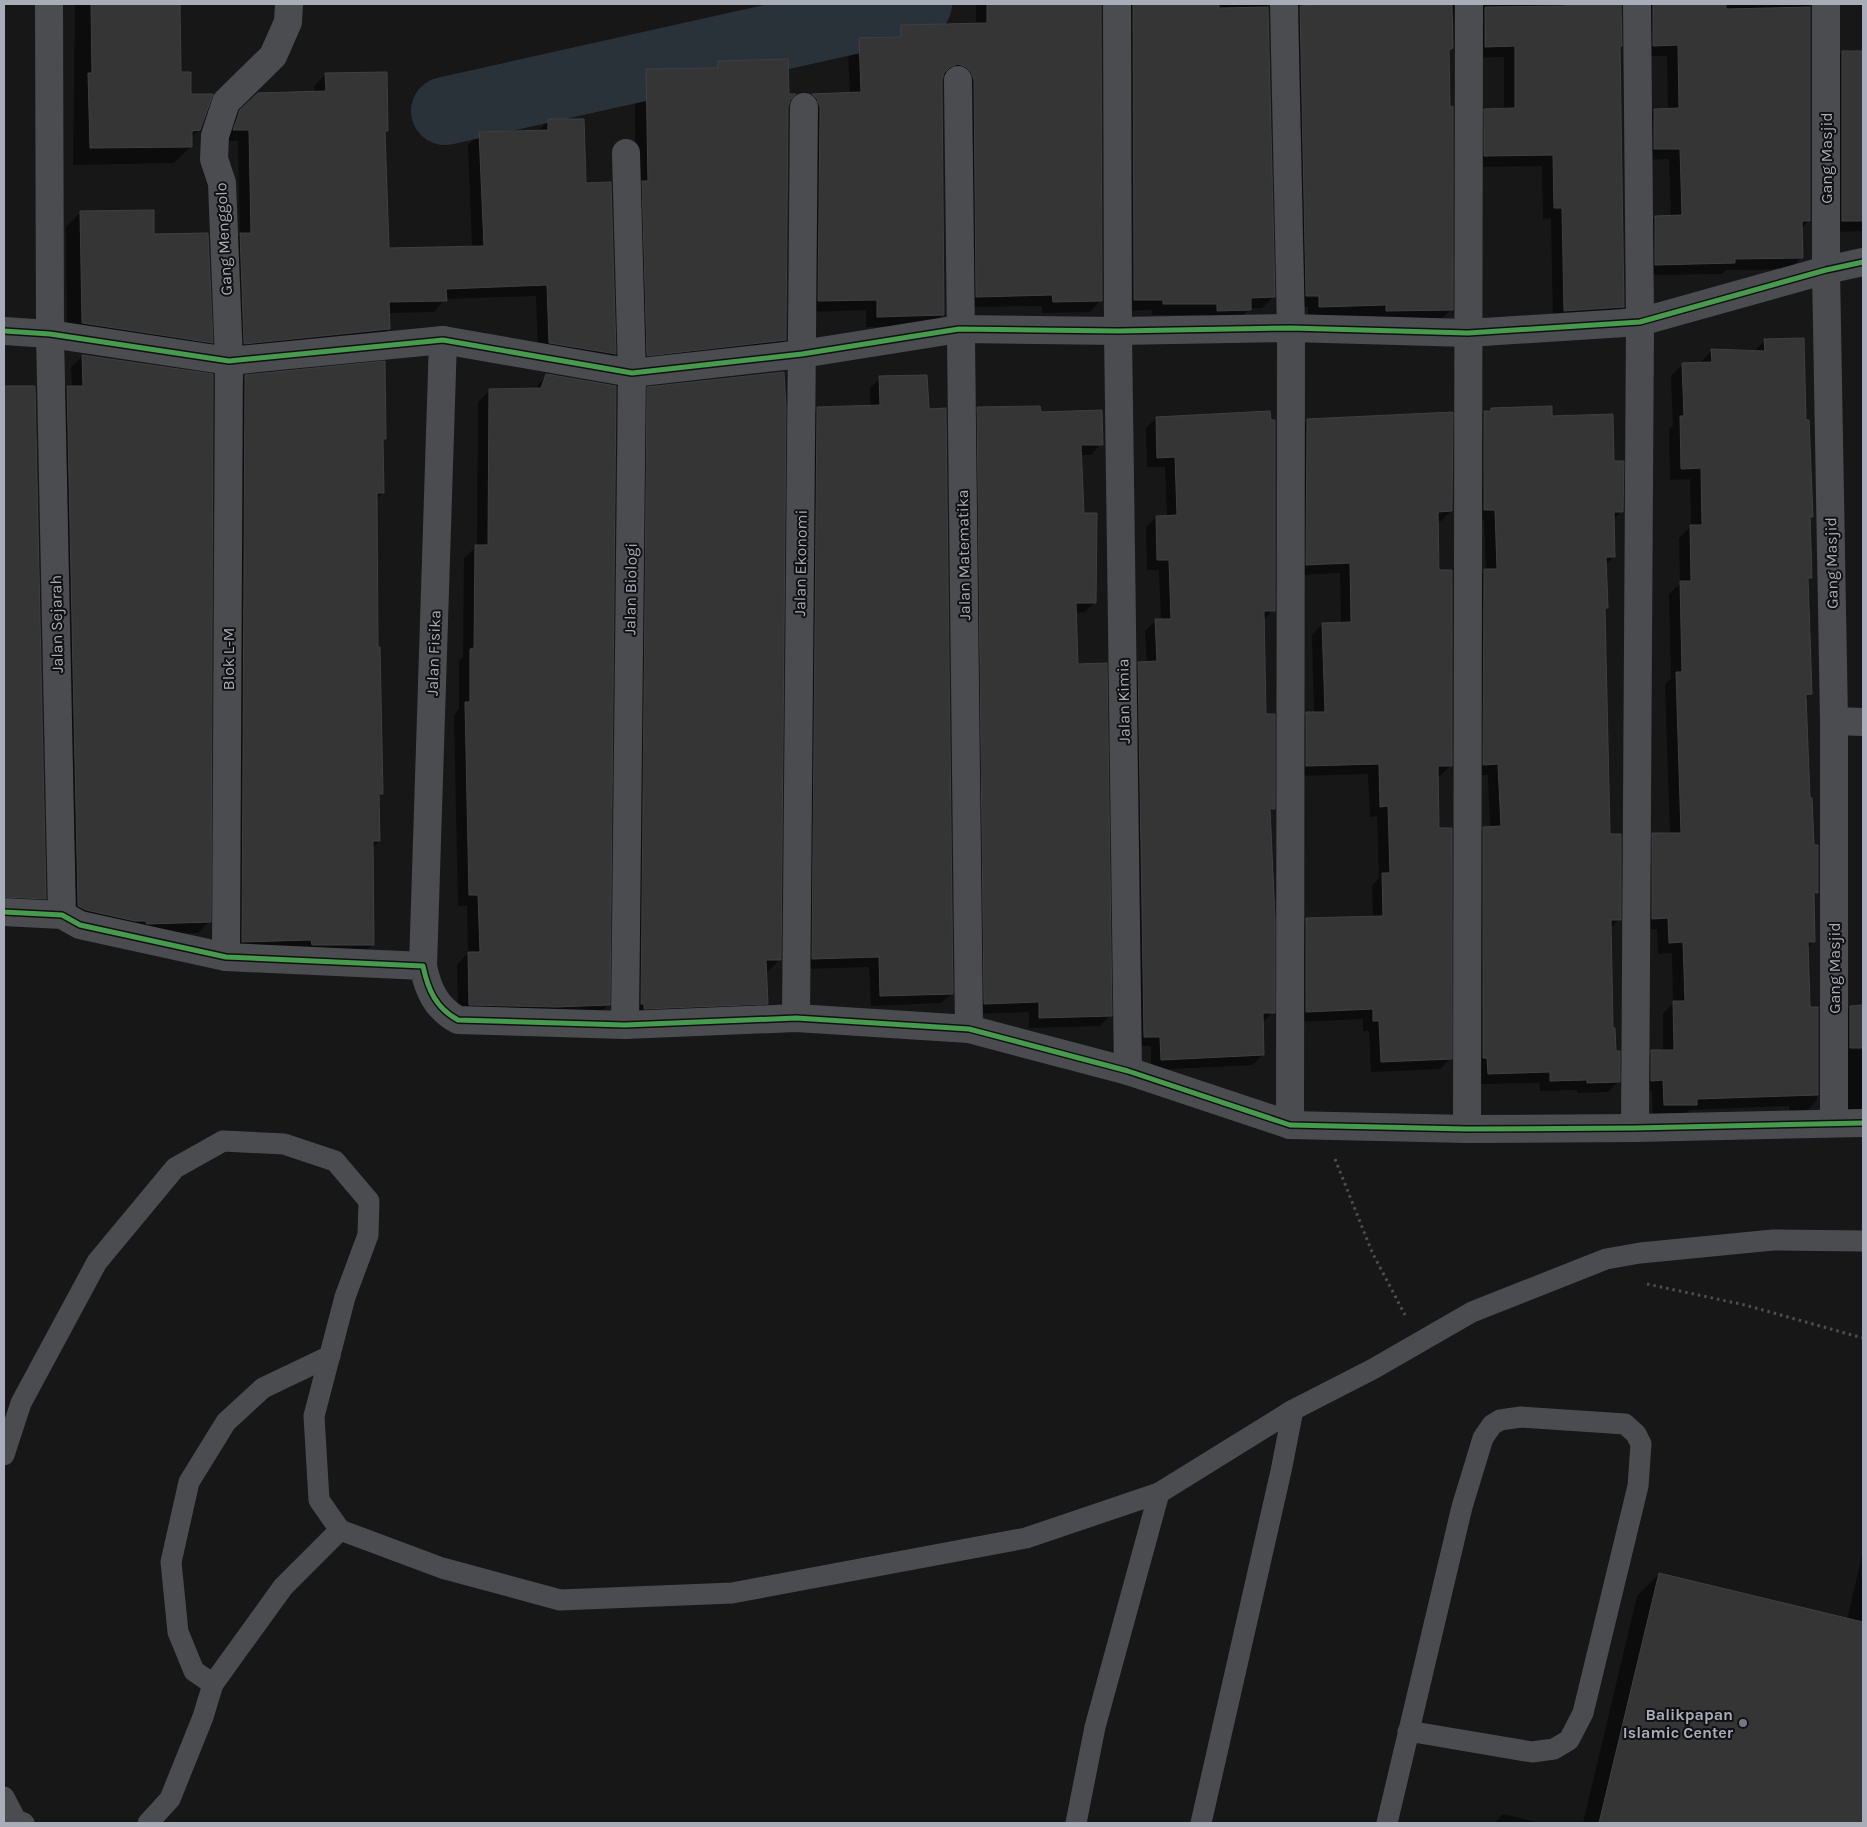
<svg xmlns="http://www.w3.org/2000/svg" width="1867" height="1827" viewBox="0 0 1867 1827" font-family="Karla,sans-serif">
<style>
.shadow{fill:#0007}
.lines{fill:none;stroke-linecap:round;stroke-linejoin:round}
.river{stroke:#2a3239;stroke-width:68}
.building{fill:#353536;stroke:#3f4043}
.path{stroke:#4d4e52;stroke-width:3;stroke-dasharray:2.5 4;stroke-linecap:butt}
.lane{stroke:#4b4c50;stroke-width:21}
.street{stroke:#4b4c50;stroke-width:28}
.cycleway-casing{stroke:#111113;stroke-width:8}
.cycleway{stroke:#469c4c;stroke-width:5}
.poi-dot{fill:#757880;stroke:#111113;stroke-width:2}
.labels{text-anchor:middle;stroke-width:4;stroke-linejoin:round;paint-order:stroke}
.street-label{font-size:16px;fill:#a8adb8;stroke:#111113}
.poi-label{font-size:16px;font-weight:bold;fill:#a8adb8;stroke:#111113;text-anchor:end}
</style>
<rect width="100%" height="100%" fill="#171717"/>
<g class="shadow">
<path d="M75,4H179L180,73L190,96L199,130L191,138V146L174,163L73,165Z"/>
<path d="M976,4H1100L1101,300L1090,312L1042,313V306L965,307L946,75L942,76L941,80L943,315L931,326L866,327V310L807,312L802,105L812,95L850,94L848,51L860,40L890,37L901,26L976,24Z"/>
<path d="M1119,4H1267L1273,297L1262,308H1250L1238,321L1206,322V315H1152V310L1123,311Z"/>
<path d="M1283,4H1454L1452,47L1448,51L1452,309L1440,320L1375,322V316L1308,317V307H1295Z"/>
<path d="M1468,4H1620L1621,46L1619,47L1623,307L1612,318L1553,321L1551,218L1543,219L1542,166L1473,167L1474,121L1485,110L1504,109V57L1474,58Z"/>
<path d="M1636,4H1809V220L1801,229V257L1790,269L1726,270L1722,274L1644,275V228L1655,217L1671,216L1669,159L1643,160V122L1654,110H1668L1667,56H1642Z"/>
<path d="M1842,53H1863V231L1831,232V64Z"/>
<path d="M718,62L789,99L787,107L785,340L774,351L636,366L635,82L647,71L711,69Z"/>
<path d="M326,74L387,130L384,134L388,249L472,247L468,145L480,133L537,132L548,121L585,184L610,183L615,354L603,365L538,354L536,296L445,299L434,312L389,313V329L377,340L233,355L229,246L240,234L238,141H223L229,123L258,94L314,93V86Z"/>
<path d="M81,212L211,342L197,357L67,338L66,227Z"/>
<path d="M1765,340L1805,421L1812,517L1809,520L1811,577L1807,581L1811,694L1805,700L1808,799L1817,893L1813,897L1814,941L1807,948L1809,1008H1817V1100L1806,1112H1789V1106L1690,1110L1684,1115L1653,1116L1652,1091L1640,1092V1063L1652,1052L1663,1051V1014L1673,1003L1672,953L1658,954L1657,929L1641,930L1642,846L1653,835L1670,834L1665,685L1671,678L1669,594L1680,584L1679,538L1691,526L1690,479L1670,480L1669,429L1673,425L1671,376L1683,364L1700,363L1712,350L1753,352Z"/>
<path d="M83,356L209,922L198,933L135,935L74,921L56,399L67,387H72L71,367Z"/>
<path d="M547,375L608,1005L597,1016H458L457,965L468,953L467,906H458L454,715L459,709V661L463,657L464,558L477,546L478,402L490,390H534Z"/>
<path d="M245,376L385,438L382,442L383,493L376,499L377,648L382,793L378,797L379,841L372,848L373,944L361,956L231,952L234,388Z"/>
<path d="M880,378L952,993L941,1003L871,1006L869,967L802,969L807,419L818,408L870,407V388Z"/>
<path d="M4,388H34L45,898L33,909L4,908Z"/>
<path d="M648,388L780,960L768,971H765L767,1003L755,1014L633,1019L637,400Z"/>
<path d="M978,409L1039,413L1101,444L1091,455H1080L1082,515L1095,602L1085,612L1075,613L1077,665L1110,1015L1100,1026L1029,1028V1012L974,1014L967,419Z"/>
<path d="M1492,409L1551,417L1613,462L1622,511L1613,520L1614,557L1605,565L1606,607L1604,610L1608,835L1619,919L1610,929L1612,1030L1618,1082L1608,1092L1577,1093V1090L1540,1091L1539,1083L1477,1084L1473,839L1484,828H1490L1488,775H1473V581L1486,570L1484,520H1474V423L1484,412Z"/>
<path d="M1156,418L1273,610L1263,621L1265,715L1274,808L1269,813L1273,1012L1263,1022V1054L1253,1065L1151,1070V1046H1134L1128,673L1139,663L1147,662L1145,631L1155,621L1161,620L1159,570H1147L1146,527L1156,517H1167L1165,467H1147L1146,428Z"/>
<path d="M1307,421L1451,511L1441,521H1437L1451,765L1440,776H1437L1450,1059L1440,1069L1371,1072L1369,1031H1363V1019L1296,1022V930L1306,920L1373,918L1372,885L1379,878L1377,816L1370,817L1368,774L1296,776V724L1307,714L1314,713L1312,635L1322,624H1341L1340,573L1296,575V431Z"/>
<path d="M1863,1006V1110L1839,1111V1018L1850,1007Z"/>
<path d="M1863,1551V1823H1583L1637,1596L1659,1574L1847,1620Z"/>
<path d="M1503,1814L1542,1823H1494Z"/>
</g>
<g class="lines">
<path class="river" d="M445,111L893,11L918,4"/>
</g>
<g class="building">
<path d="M91,4H180L181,72H191V94H213L200,130L192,131V147L90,148L88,73H92Z"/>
<path d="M987,4H1101L1102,301L1053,302L1052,295L976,297L974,80L971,72L966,67L958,64L950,67L944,73L942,80L944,315L877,317V300L818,301L820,107L817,99L812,94L861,92L859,38L901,37V25L987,23Z"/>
<path d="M1133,4H1219V8L1268,7L1275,297L1251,298V310L1217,311V304H1163V300H1134Z"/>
<path d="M1323,4H1452L1453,48L1449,50L1450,107L1453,106V310L1386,311V305L1319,307V296H1306L1300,6Z"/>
<path d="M1566,4H1621L1622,46H1620L1624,307L1564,311L1562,208H1554L1553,155L1484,156V109L1515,108V46L1485,47V7L1566,6Z"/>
<path d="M1653,4H1726V9L1810,7V221H1802L1803,258L1735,259V263L1655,265V216L1682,215L1680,149H1654V109L1679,108L1678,45L1653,46Z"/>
<rect x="1842" y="51" width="21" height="170"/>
<path d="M788,59L789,94H796L790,100L788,107L786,340L647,356L642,181H648L646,69L718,68V61Z"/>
<path d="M387,72L388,131H385L389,248L484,246L479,132L548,130V119H584L586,183L611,182L616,354L549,343L547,285L446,289L447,301L389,302L390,329L244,344L240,233H251L249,130H233L240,110L258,93L326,91L325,73Z"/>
<path d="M154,210V234L208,233L213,343L82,323L80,211Z"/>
<path d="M1804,338L1806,420H1809L1813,517H1810L1812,578H1808L1812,694L1806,695L1810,798H1812L1814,845H1818V893H1814L1815,942H1808L1810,1007H1818V1095L1697,1099V1105H1664L1663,1080L1651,1081V1050H1674L1673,1001H1685L1683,942L1669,943L1668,918L1652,919V833H1681L1676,672H1682L1680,581H1691L1690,525H1702L1701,468L1681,469L1680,416H1684L1682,363L1712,362L1711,349L1765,351L1764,339Z"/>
<path d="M82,355L213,374L211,922L147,924L145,921H135L86,910L78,906L67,386H83Z"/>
<path d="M385,361L386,439H383L384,493H377L378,647H380L383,794H379L380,841H373L374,945H312L311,940L242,942L245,375Z"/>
<path d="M784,372L786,408L781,960H766L768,1004L644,1009V1004H641L647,387Z"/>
<path d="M546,374L616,386L610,1005L557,1007L469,1005L468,952H480L478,895H469L465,702H470V649L474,648L475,545H488L489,389L541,388Z"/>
<path d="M927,375L929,409L946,408L953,994L880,996L879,957L812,959L817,407L880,405L879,376Z"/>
<path d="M4,386H35L46,899L4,897Z"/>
<path d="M1040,406L1041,412L1102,410L1103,445H1081L1084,513H1097L1096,603H1076L1078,664L1107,663L1112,1016L1039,1018V1002L984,1004L977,407Z"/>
<path d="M1552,406V416L1613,414L1614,461H1624L1623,512H1614L1615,557H1606L1608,608H1605L1610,834H1621V920H1611L1613,1028H1615L1616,1051H1620V1082L1587,1083V1080L1550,1081V1072L1488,1074L1487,1058H1483V827L1501,826L1498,764L1483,765L1484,569H1497L1495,510H1484V411H1491V408Z"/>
<path d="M1270,411L1271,420H1275V611H1264L1266,714H1275V809H1270L1275,918V1013H1263L1264,1055L1161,1060L1160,1037H1144L1138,662L1157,661L1155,619H1171L1169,560H1157L1156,516L1177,515L1175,457L1157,458L1156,417Z"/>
<path d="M1453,412L1452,511L1438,512L1439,570H1452V766H1438L1439,828H1452V1059L1381,1062L1379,1021H1373V1009L1306,1012V918L1383,916L1382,873H1390L1388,806L1380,807L1379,764L1306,766V712H1325L1322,623L1351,622L1350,563L1306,565L1307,419Z"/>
<path d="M1863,1005V1048H1850V1006Z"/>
<path d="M1659,1573L1863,1622V1823H1599Z"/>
</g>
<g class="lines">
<g class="path">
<path d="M1335,1159L1372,1252L1405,1315"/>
<path d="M1647,1284L1745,1305L1863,1338"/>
</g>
<g class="lane">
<path d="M330,1356L263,1388L226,1422L189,1482L171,1562L178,1632L194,1671L213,1684L283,1587L340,1530"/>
<path d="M4,1455L21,1403L97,1262L175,1168L223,1141L284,1144L335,1161L369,1201L368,1235L345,1297L314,1416L319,1500L340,1530L442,1568L560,1600L732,1593L1026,1538L1159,1493L1293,1410L1373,1369L1472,1312L1606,1259L1640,1253L1773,1240L1863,1241"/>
<path d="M4,1797L16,1820L24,1823"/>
<path d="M148,1823L170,1799L203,1717L213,1684"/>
<path d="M1076,1823L1095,1727L1159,1493"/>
<path d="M1201,1823L1281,1471L1293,1410"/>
<path d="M1387,1823L1462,1507L1483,1438L1492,1425L1500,1420L1521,1417L1625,1424L1636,1434L1641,1444L1638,1486L1583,1713L1569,1740L1554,1749L1532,1752L1408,1731"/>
</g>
<g class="street">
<path d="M49,4L50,334L62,915"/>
<path d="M1117,4L1118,331L1128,1071"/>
<path d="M1284,4L1291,328L1290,1125"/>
<path d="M1826,4V270L1834,721V1122"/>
<path d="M958,80L969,1029"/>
<path d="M4,331L50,334L229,361L443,340L632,373L802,354L959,329L1118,331L1291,328L1468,333L1640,322L1826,270L1863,262"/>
<path d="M1834,721L1863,722"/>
<path d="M4,912L62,915L80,925L226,957L423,966C428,990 436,1008 458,1020L625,1025L796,1018L969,1029L1128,1071L1290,1125L1467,1129L1635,1128L1863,1123"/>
<path d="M226,957L229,361L222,183L214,159L215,136L226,102L273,56L288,22L289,4"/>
<path d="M423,966L443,340"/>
<path d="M796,1018L804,107"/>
<path d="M625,1025L632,373L626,153"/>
<path d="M1635,1128L1640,322L1637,4"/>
<path d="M1467,1129L1469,4"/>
</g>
<defs>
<g id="cycleway">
<path d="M4,331L50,334L229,361L443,340L632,373L802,354L959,329L1118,331L1291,328L1468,333L1640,322L1826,270L1863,262"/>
<path d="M4,912L62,915L80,925L226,957L423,966C428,990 436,1008 458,1020L625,1025L796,1018L969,1029L1128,1071L1290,1125L1467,1129L1635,1128L1863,1123"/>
</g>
</defs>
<use href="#cycleway" class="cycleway-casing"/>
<use href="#cycleway" class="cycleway"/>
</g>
<circle class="poi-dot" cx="1743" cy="1723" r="5"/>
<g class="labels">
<g class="street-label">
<text transform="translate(1826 158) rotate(-90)" y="6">Gang Masjid</text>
<text transform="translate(223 239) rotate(-93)" y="6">Gang Menggolo</text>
<text transform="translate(963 555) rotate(-91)" y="6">Jalan Matematika</text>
<text transform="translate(800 563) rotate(-89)" y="6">Jalan Ekonomi</text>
<text transform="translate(1831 563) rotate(-91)" y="6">Gang Masjid</text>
<text transform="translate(630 589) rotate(-89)" y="6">Jalan Biologi</text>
<text transform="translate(56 624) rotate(-91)" y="6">Jalan Sejarah</text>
<text transform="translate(433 653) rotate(-88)" y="6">Jalan Fisika</text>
<text transform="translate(228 659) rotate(-90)" y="6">Blok L-M</text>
<text transform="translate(1123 701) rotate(-91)" y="6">Jalan Kimia</text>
<text transform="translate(1834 968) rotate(-90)" y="6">Gang Masjid</text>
</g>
<g class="poi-label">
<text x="1733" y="1720">Balikpapan<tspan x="1733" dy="18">Islamic Center</tspan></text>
</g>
</g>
<rect width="1867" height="1827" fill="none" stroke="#a8adb8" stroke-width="10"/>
</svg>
